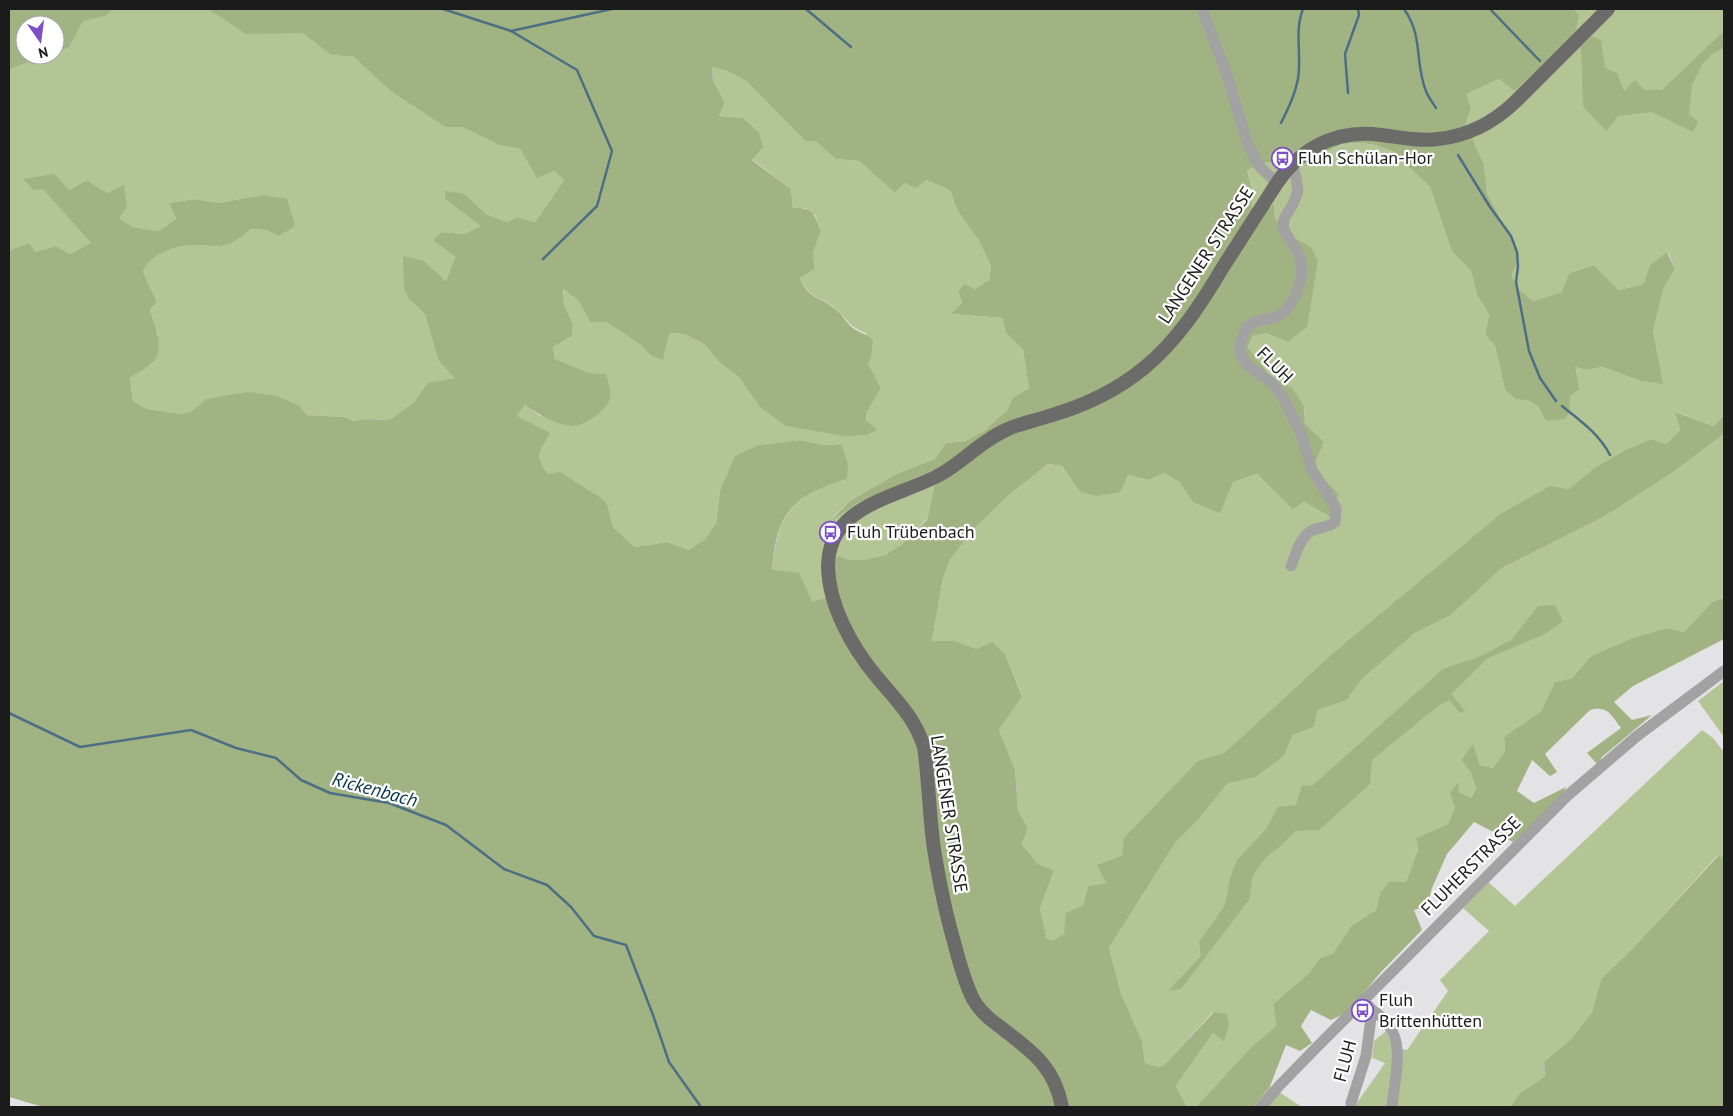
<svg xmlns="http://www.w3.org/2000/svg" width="1733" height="1116" viewBox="0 0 1733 1116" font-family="'PT Sans',sans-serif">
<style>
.green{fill:#b4c595;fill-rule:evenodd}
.forest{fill:#a2b383;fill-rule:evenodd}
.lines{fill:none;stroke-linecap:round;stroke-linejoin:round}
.stream{stroke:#4d6f84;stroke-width:2.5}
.minor{stroke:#a1a2a1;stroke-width:11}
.major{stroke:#6b6c6a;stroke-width:14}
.labels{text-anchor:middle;stroke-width:4.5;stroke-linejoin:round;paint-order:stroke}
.poi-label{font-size:18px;fill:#1b1b1c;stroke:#fff;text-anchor:start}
.street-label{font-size:18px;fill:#1b1b1c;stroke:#fff}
.water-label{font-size:19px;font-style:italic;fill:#063247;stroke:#fff}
</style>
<rect width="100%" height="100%" fill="#e3e2e5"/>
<g class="green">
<path d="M9,9H308L303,32L331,55L354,57L390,91L445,127H462L499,145L520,149L537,177L554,171L564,180L535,222L517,217L507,222L486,214L465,194L445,199L482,226L464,234L441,232L434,240L455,257L446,281L424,261L409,299L425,314L438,360L454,378L427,383L415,401L389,420L363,419L354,421L344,417L307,415L299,405L277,396L206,399L191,411L182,414L147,409L133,401L130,377L152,364L158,335L150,310L157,302L143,272C150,253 179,244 198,245C206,245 214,247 221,246C234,244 242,237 251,229L267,230L262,195L219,203L195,199L169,203L176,219L158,231L133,227L119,218L107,193L87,180L69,190L24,179L33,189L43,188L92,243L70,254L56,246L35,252L9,250V251ZM25,25H55V55H25Z"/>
<path d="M1573,9H1724V414L1714,426L1676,412L1680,430L1666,444L1651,439L1625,450L1594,468L1569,489L1550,487L1500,514L1334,652L1224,753L1198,762L1122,856L1106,883L1088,886L1083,905L1067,913L1064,935L1055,940L1047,939L1040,909L1054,870L1038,864L1022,844L1028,828L1018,810L1015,769L999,730L1022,695L1005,654L977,649L955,641H932L943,578L950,560L973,530L1008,496L1048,464L1062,466L1080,492L1128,475L1149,480L1165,473L1179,482L1193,502L1233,482L1257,474L1293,510L1304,502L1330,517L1313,467L1323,442L1305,424L1304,406L1272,378L1248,349L1253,336L1266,333L1288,342L1294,238L1275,218L1274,205L1265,212L1252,208L1251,186L1247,170L1263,163L1280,162L1301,147L1303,165L1321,154L1344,144L1362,143L1375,145L1392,151L1430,187L1452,252L1471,271L1477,295L1489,315L1485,335L1495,346L1505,390L1515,399L1530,401L1538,407L1546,421L1570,396L1574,367L1586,370L1602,367L1641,381L1662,383L1653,331L1664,287L1675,269L1668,252L1650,265L1643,284L1619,290L1594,265L1569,273L1563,292L1533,301L1517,288L1512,275L1520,256L1487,193L1484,164L1464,124L1471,109L1467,94L1499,79L1514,91L1579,14Z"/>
<path d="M712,67L727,71L746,81L805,141L816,142L836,159L859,161L895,193L905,183L926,180L950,190L957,210L979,241L991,266L989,280L975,289L964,285L958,292L962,302L951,314L1004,318L1006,333L1023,350L1029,388L1012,398L1008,409L984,431L965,441L946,443L935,459L898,473L850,501L831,519L858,503L935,470L936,478L927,519L902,544L885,555L865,560H849L838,595L812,601L772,570C778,511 792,497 847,479L841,444L824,445L800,440L759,445L720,491L716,523L705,539L689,550L667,542L635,547L613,527L607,503L548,474L540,463L539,455L517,416L525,405L540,416L606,374L590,373L555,359L553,347L572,336L573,324L564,305L563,289L578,300L590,322H606L641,345L650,355L668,333L684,334L704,344L720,363L739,377L759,406L877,430L866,421L867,412L881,388L868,363L866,333C847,326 849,320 835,308C820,296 808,298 800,278L815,269L813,253L821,231L815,215L805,208L793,209L791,189L752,159L743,118L719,116L725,103L713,80Z"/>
<path d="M1724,434V598L1712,602L1684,632L1667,628L1590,657L1572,678L1555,682L1541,711L1504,737L1505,751L1493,768L1480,765L1473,745L1461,760L1471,773L1476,788L1470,799L1460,793L1458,783L1455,807L1448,824L1416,838L1418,848L1406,883L1380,893L1376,910L1351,926L1333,955L1320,958L1308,974L1273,1004L1276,1026L1251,1047L1196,1107H1187L1176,1086L1213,1033L1224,1042L1213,1012L1164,1065L1159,1067L1145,1063L1142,1041L1121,993L1109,948L1176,842L1199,819L1227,784L1256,777L1284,756L1293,735L1314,727L1318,710L1347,700L1361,680L1415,633L1451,615L1502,568L1605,516L1669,475Z"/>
<path d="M1724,681V737L1698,701Z"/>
<path d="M1702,730L1713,738L1724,752V857L1717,856L1634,947L1601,979L1592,1012L1571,1039L1544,1062L1545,1076L1519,1094L1510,1107H1354L1385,1063L1372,1058L1374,1041L1386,1031L1393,1048L1407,1050L1448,991L1440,980L1489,931L1463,908L1488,882L1515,906Z"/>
<path d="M1270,1086L1302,1107H1254Z"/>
</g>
<g class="forest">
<path d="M9,9H113L105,16L83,21L69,47L55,53V25H25V55H48L9,69Z"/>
<path d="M208,9H1573L1579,14L1575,35L1514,91L1499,79L1467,94L1471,109L1465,124L1484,164L1487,193L1520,256L1512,275L1517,288L1533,301L1562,292L1569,273L1594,265L1619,290L1643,284L1650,265L1667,252L1675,269L1664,287L1653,331L1663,384L1641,381L1602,367L1586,370L1575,367L1579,389L1570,396L1569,413L1565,419L1546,421L1538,407L1530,401L1515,399L1505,390L1495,346L1485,335L1489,315L1477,295L1471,271L1452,252L1430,187L1392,151L1375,145L1362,143L1343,144L1321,154L1303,165L1301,147L1280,162L1263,163L1247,170L1251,186L1252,208L1265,212L1274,204L1275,218L1294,238L1311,247L1318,261L1307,327L1288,342L1266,333L1253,336L1248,348L1272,378L1292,388L1304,406L1305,424L1324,442L1313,467L1338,494L1330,517L1304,502L1293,510L1257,474L1233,482L1220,513L1193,502L1179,482L1165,473L1149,480L1128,475L1120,492L1097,496L1080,492L1062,466L1048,464L1008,496L973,530L950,560L943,578L932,641H955L977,649L992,642L1005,654L1022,696L999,730L1015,769L1018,810L1028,828L1022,844L1038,864L1054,870L1040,909L1047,939L1054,940L1064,934L1066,913L1083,905L1088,886L1106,883L1097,865L1122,856L1124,838L1198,761L1224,753L1334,652L1500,514L1550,486L1569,489L1594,468L1625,450L1651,439L1666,444L1680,430L1675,412L1714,426L1724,414V434L1669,475L1605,516L1502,568L1451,615L1415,633L1361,680L1347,700L1318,710L1314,727L1293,735L1284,756L1256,777L1227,784L1199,819L1176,842L1109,948L1121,993L1142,1041L1145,1063L1159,1067L1164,1065L1214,1012L1227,1014L1229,1025L1224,1042L1213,1033L1176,1086L1187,1107H43L9,1097V251L29,243L35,252L56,246L70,254L91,243L43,189L33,190L23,179L54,174L69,190L87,180L107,193L124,185L127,207L119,218L133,227L158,231L176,219L169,203L195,199L219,203L262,195L287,199L295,226L279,236L267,230L251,229C242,237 234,244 221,246C214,247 206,245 198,245C179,244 150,253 143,272L157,302L150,310C155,326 167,352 150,365C144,370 136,373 130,378L133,401L147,409L182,414L191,411L206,399L248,392L277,396L299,405L307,415L344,417L354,421L363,419L389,420L415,401L427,383L454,378L438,360L425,314L409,299L404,288L403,256L424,261L446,281L455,257L433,240L441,232L464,234L481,226L445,199V191L465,194L486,214L507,222L517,217L535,222L564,180L554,171L537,178L520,149L499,145L462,127H445L390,91L354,57L331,55L303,33L246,34ZM712,67L727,71L746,81L805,141L816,142L836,159L859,161L895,193L905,183L916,188L926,180L950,190L957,210L979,241L991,266L989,280L975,289L964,284L958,292L962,302L951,314L1003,318L1006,333L1023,350L1029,388L1012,398L1008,409L984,431L965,441L946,443L935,459L898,473L850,501L829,522L858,503L934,470L936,478L927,520L902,544L885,555L864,560H849L838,556L831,565L838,595L812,601L799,573L772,570C777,511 792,497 847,479L848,464L841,444L824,445L800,440L759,445L735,456L720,491L716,523L705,539L689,550L667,542L635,547L613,527L607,503L598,496L560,472L548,474C533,455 540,452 550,433L517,416L525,405C539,415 555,424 572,426C583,427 605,411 609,401C613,392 608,382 606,374L590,373L555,359L553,347L572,336L573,324L564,305L563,289L578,300L590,322H606L641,345L650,355L663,360L669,333L684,334L704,344L720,363L739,377L759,406L786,426L844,436L867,435L877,430L866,420L867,412L881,388L868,363L871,357L873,340C865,333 860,333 853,328C846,323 842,313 834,308C819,296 807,298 800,278L815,269L813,253L821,231C814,213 813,207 793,208L791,189L752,160L763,147L759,133L743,118L719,116L725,103L713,80Z"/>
<path d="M1724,31V48L1713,53L1702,65L1692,85L1689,114L1698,122L1693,132L1652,112L1618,116L1606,131L1583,106L1581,46L1592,36L1601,40L1605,68L1617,73L1624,91L1635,80L1644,90H1662Z"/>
<path d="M1724,598V639L1633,686L1614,702L1632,720L1652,715L1602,757L1598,765L1587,753L1621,728C1611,715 1608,705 1590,710L1545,754L1557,772L1550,776L1532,760L1517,791L1534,803L1566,787L1562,797L1513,842L1474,822L1447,854L1432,888L1427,906L1414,910L1422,930L1382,971L1346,1013L1331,1020L1311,1010L1301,1026L1312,1043L1300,1051L1286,1045L1270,1086L1254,1107H1196L1251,1047L1276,1026L1273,1004L1308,974L1320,958L1333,954L1351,926L1376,910L1380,893L1389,882H1406L1418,849L1416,838L1448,824L1455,807L1450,793L1458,782L1460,793L1471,798L1476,788L1471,773L1461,760L1473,744L1480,765L1493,768L1505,751L1504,737L1541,711L1555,682L1572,678L1590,657L1630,639L1667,628L1684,632L1712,602Z"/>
<path d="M1555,605L1563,621L1543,635L1488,658L1451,694L1465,711L1460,713L1449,700L1438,706L1372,760L1370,784L1319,830L1295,831L1281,846L1268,855L1253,875L1249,900L1181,989L1168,991L1201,956L1199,942L1225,905L1230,878L1237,860L1266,829L1278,807L1296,805L1302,785L1312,786L1443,669L1479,657L1511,640L1538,606Z"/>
<path d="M1718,856L1724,857V1107H1510L1519,1094L1545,1076L1544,1062L1571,1039L1592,1012L1601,979L1634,947Z"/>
</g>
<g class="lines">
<g class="stream">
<path d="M443,9L511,31L577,70L612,151L597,206L543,259"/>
<path d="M806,9L851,47"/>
<path d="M1404,9C1424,37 1414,62 1426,91C1428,97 1433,103 1436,108"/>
<path d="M1490,9L1540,61"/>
<path d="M511,31L612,9"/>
<path d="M1348,93L1345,54L1359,15L1358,9"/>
<path d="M1281,123C1288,109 1295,95 1298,79C1302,56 1294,31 1303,9"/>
<path d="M1458,155L1490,207L1511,236L1517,252L1518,266L1516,282L1529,351L1540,378L1556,401"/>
<path d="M1562,406C1581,421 1599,434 1610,455"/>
<path d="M9,713L80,747L191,730L236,748L276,758L301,780L330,793L389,803L446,825L504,869L547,885L571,907L594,936L626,945L653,1015L669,1062L701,1107"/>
</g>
<g class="minor">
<path d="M1202,9L1227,75L1248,145L1260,167L1277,183"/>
<path d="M1291,566C1296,554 1300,536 1313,530C1321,527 1329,527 1335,522L1336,510L1335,506L1312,470L1301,434L1283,397L1272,383L1247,365L1243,359L1240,352V343L1247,327L1257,321L1276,317L1285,312L1296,294L1301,279L1302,266L1300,257L1283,228L1284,219L1293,204L1298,191L1296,177L1292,164"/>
<path d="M1372,1010C1410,1033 1395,1071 1392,1107"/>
<path d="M1351,1103L1366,1056L1372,1010L1363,1000"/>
<path d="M1261,1107L1279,1086L1313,1051L1567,796L1637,736L1724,671"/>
</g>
<path class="major" d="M1062,1107C1054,1065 1031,1051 999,1026C989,1019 979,1010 973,999C964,981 959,961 954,942C945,911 939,880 934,849C929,815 929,781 924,747C914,716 896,700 876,676C852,647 829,606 828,567C828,504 898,498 941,474C964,461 981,441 1006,430C1020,423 1035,421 1049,416C1084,406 1116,391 1144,368C1178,340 1201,304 1223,267C1241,239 1259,211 1277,183C1299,150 1333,131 1373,134C1395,136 1416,142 1438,139C1468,136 1494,122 1515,102L1608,9"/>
</g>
<defs>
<symbol id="bus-ring" viewBox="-11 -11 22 22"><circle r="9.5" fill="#fff" stroke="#7d50c9" stroke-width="1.5"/><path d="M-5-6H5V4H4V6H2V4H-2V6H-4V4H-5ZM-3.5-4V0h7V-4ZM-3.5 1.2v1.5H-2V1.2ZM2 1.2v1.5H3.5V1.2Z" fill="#7d50c9"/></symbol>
</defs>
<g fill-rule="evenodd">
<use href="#bus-ring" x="1270" y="146" width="25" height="25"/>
<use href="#bus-ring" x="818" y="520" width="25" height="25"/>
<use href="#bus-ring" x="1350" y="998" width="25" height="25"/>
</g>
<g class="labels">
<g class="poi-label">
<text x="1298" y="164">Fluh Schülan-Hor</text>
<text x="847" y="538">Fluh Trübenbach</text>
<text x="1379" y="1006">Fluh<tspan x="1379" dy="21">Brittenhütten</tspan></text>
</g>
<g class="street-label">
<text transform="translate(1206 255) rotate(-57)" y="6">LANGENER STRASSE</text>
<text transform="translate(1275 365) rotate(45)" y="6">FLUH</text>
<text transform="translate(949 814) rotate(81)" y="6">LANGENER STRASSE</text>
<text transform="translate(1471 866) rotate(-45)" y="6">FLUHERSTRASSE</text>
<text transform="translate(1345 1061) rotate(-75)" y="6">FLUH</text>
</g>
<g class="water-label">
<text transform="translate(375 789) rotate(15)" y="7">Rickenbach</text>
</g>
</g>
<rect width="1733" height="1116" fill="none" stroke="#1b1b1c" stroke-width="20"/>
<g transform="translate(40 40) rotate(166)"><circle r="24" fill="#ffffff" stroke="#a4a4a4"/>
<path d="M0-4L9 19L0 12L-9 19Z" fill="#7d50c9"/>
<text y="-8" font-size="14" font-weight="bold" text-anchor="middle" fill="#1b1b1c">N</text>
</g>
</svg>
